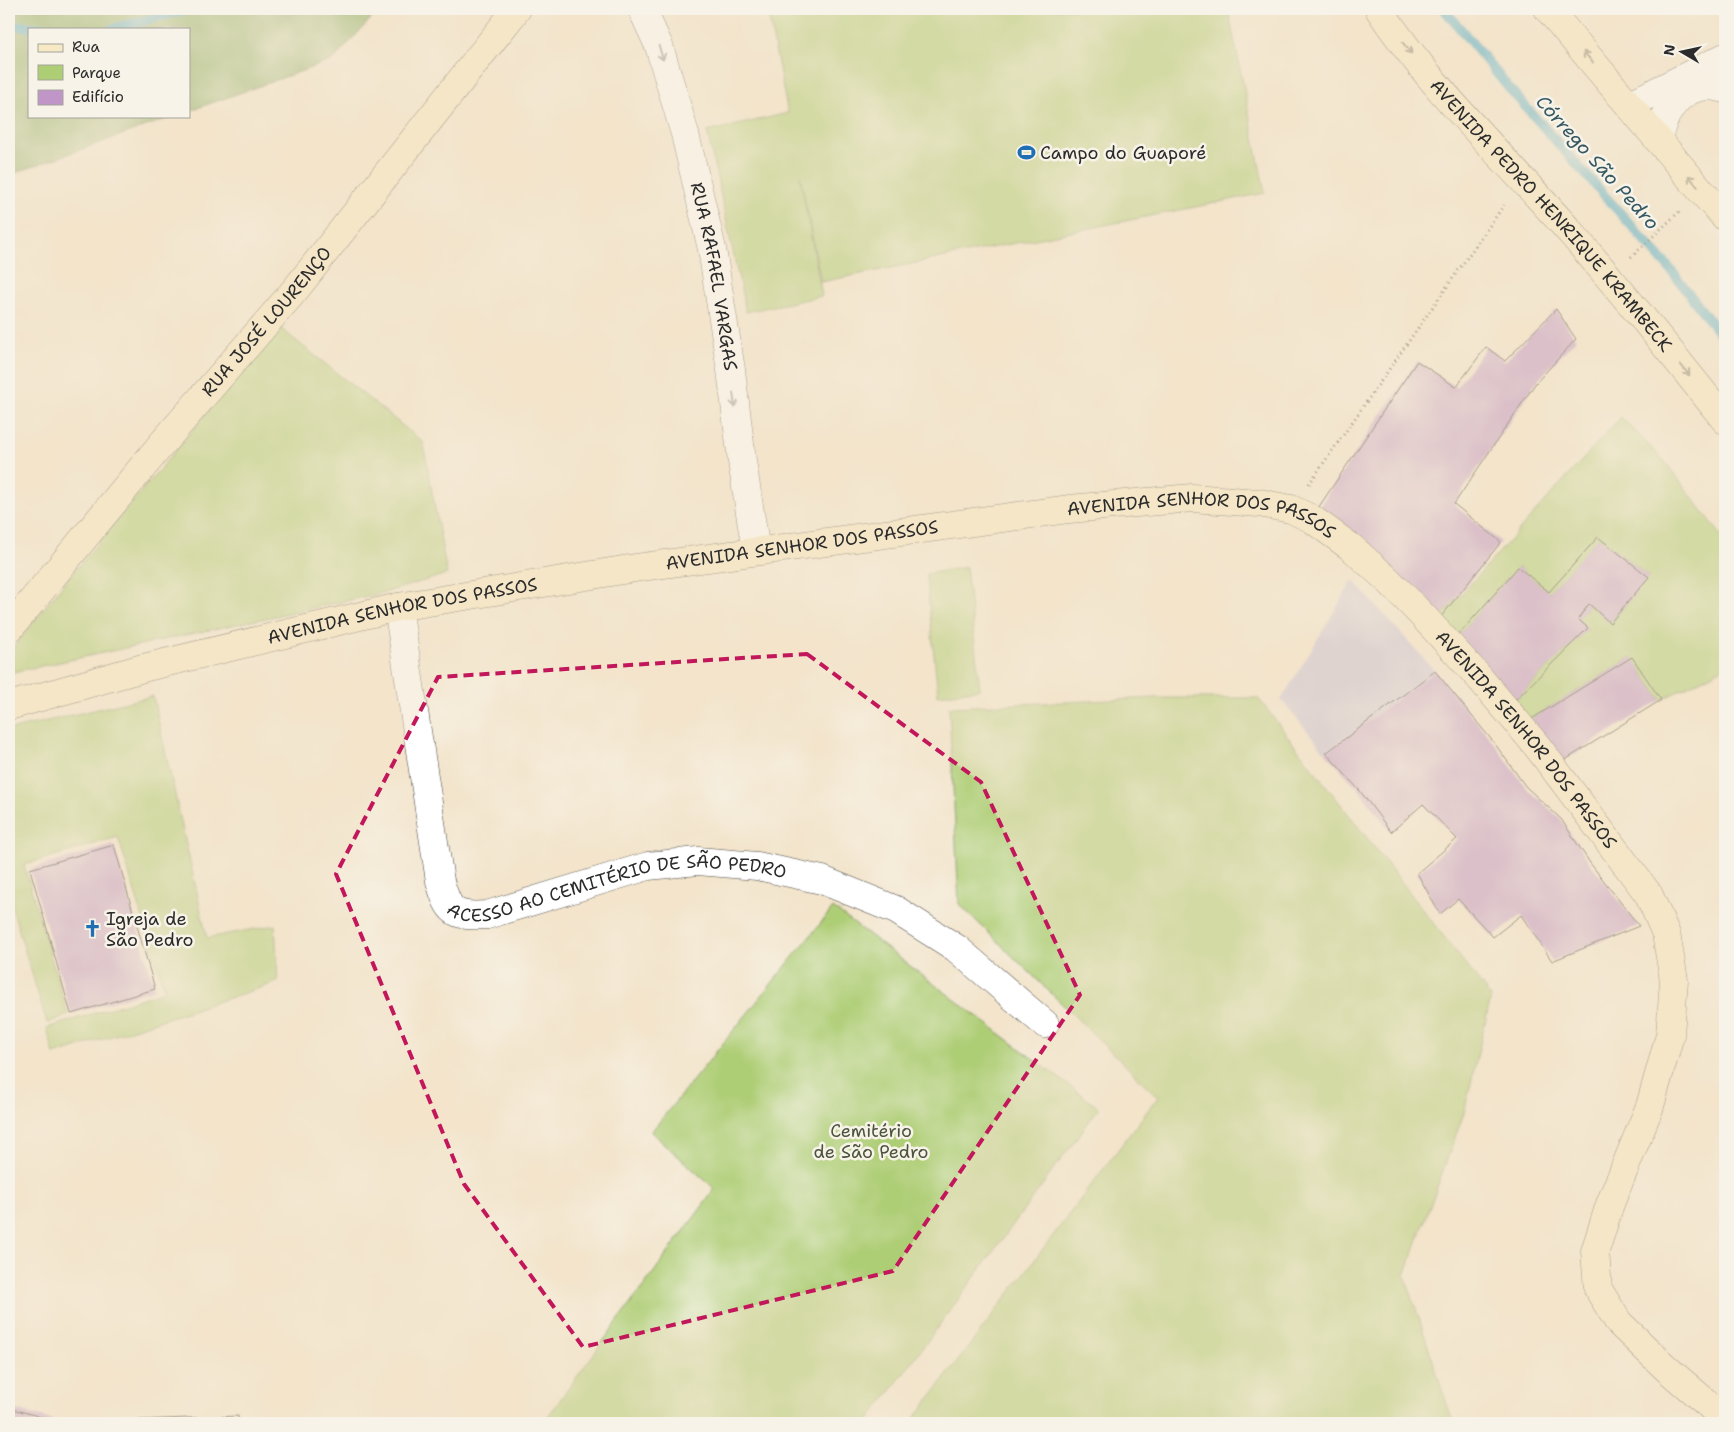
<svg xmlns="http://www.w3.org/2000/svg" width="1734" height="1432" viewBox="0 0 1734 1432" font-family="'Shantell Sans',sans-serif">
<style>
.industrial{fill:#c8bfd8}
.green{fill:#aece76;stroke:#6c7c50}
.forest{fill:#8ab167;stroke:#5a6e49}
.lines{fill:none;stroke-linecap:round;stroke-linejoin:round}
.stream{stroke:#4babca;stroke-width:10}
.building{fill:#c096c8}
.street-casing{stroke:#494743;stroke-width:29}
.secondary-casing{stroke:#494743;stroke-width:29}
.path{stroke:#494743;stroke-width:3;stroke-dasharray:1 4;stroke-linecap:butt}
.street{stroke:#fff;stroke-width:28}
.secondary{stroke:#f7e9c3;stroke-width:28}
.oneway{stroke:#918a77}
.oneway2{stroke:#a0a0a0}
.marked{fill:none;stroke:#c2185b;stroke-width:4;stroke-dasharray:10 6;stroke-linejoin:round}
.labels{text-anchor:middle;stroke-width:5;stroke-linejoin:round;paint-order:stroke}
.poi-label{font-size:18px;fill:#2b2b2b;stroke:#f7f3e8;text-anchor:start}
.street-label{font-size:18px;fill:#2b2b2b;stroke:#f7f3e8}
.park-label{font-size:18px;fill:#4c543e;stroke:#f7f3e8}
.water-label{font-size:19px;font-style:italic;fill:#365863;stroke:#f7f3e8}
</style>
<rect width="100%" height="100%" fill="#f7f3e8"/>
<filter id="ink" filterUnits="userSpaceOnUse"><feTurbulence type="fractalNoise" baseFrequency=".02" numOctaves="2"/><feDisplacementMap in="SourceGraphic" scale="10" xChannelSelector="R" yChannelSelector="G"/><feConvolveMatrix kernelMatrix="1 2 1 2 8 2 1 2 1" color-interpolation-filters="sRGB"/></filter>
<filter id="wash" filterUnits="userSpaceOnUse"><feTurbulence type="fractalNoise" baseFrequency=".0096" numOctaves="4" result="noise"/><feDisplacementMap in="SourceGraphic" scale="20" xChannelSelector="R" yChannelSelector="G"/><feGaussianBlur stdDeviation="1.12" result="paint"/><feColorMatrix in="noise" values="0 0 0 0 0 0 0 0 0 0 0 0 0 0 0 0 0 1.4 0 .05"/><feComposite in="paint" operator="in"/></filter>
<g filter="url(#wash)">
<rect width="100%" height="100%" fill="#f3e4cb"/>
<path class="industrial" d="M1353,580L1435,671L1326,753L1281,700Z"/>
<g class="green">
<path d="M767,9H1228L1265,193L821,282L800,176L822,296L746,312L707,132L788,113Z"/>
<path d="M279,327L423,442L447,574L387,592L9,673V653L60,588Z"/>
<path d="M1621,417L1666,463L1725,540V667L1661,700L1632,657L1528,721L1511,704L1588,629L1578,619L1589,604L1610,623L1649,577L1599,537L1549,592L1518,567L1453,641L1440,618Z"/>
<path d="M966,567L980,689L938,695L926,574Z"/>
<path d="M153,696L207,938L275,925L278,982L54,1055L47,1028L165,991L118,837L24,865L68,1015L47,1023L9,898V730Z"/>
<path d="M1156,698H1258L1491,997L1464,1113L1405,1275L1453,1423H911L1158,1097L959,904L949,707Z"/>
<path d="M833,908L1099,1108L867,1423H543L715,1189L651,1132Z"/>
</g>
<path class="forest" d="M9,9H380L333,60L189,111V29H29V116H175L9,175Z"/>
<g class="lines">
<g class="stream">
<path d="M1444,9L1508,87L1671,270L1725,341"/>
<path d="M9,25L51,29"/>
<path d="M112,29L188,9"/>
</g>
</g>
<g id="blocks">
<g class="building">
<path d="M1556,309L1576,339L1535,384L1454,504L1501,542L1440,618L1314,514L1417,361L1456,387L1486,347L1505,361Z"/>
<path d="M1598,537L1649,577L1610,623L1589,604L1578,619L1588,628L1511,704L1453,641L1518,567L1549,592Z"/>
<path d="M1632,657L1661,700L1562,762L1528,721Z"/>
<path d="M1435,671L1495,744L1526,787L1561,819L1590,863L1639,926L1552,961L1521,915L1493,937L1458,899L1440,914L1417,873L1457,839L1423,804L1391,832L1360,791L1326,753Z"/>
<path d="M114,845L155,989L71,1014L30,869Z"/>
<path d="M9,1408L63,1423H9Z"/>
<path d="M238,1416L239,1423H88V1422Z"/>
</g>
</g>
</g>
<g filter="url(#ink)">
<use href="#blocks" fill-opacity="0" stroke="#494743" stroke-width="1"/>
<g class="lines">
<defs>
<g id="street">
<path id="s1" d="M642,9L659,46L685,134L712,249L731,370L742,461L756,551"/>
<path d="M1629,105L1725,57"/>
<path d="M1658,138C1666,105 1688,77 1725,89"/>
<path id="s2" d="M398,607L440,881C449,913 454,917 487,915L648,866L698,861L757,866L822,880L896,910L956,948L1045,1024"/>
</g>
<g id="secondary">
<path id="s3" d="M1379,9C1433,91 1506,159 1571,233C1624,294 1675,357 1725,420"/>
<path d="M1548,9L1702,192L1725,217"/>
<path id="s4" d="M9,629L160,446L295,290L517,9"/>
<path id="s5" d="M9,706L143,668L398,607L635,568L1069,509L1192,498L1259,503L1291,509L1312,519L1352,548L1389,581L1422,615L1477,675L1537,746L1649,895L1666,934L1674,980L1670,1035L1650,1106L1610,1204L1595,1251L1598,1289L1619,1323L1666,1368L1717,1412L1724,1423"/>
</g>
</defs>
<use href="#street" class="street-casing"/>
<use href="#secondary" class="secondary-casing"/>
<g class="path">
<path d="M1631,257L1679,212"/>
<path d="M1309,484L1504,205"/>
</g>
<use href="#street" class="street"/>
<use href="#secondary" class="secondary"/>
</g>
<defs><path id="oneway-shaft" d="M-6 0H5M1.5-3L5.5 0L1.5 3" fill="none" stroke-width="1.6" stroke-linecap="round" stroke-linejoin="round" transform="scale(1.25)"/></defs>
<g class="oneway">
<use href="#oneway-shaft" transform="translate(1407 48) rotate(51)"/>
<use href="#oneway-shaft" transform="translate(1588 57) rotate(-130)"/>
<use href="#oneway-shaft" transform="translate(1693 181) rotate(-129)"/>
<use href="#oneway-shaft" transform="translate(1685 370) rotate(51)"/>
</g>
<g class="oneway2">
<use href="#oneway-shaft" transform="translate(661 53) rotate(73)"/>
<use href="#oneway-shaft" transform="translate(734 400) rotate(83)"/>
</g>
</g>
<path d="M0 0H1734V1432H0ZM807,654L981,782L1080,995L893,1271L583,1347L464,1184L336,874L438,677Z" fill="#f3e4cb" fill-opacity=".55" fill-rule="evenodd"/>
<path class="marked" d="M807,654L981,782L1080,995L893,1271L583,1347L464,1184L336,874L438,677Z"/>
<defs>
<symbol id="stadium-bare" viewBox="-9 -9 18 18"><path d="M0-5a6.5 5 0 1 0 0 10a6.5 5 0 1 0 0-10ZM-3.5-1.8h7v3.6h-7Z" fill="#1f6fb2" stroke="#f7f3e8" stroke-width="2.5" paint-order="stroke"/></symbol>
<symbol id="church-bare" viewBox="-9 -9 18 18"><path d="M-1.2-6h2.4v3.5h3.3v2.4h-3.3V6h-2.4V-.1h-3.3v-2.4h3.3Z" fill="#1f6fb2" stroke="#f7f3e8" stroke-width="2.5" paint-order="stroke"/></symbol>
</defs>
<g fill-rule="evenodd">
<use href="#stadium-bare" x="1014" y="140" width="25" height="25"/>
<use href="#church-bare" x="80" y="916" width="25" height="25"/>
</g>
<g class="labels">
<g class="poi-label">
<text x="1040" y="159">Campo do Guaporé</text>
<text x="106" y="925">Igreja de<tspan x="106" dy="21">São Pedro</tspan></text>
</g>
<g class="street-label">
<text dy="6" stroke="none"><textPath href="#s3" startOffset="269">AVENIDA PEDRO HENRIQUE KRAMBECK</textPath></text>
<text dy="6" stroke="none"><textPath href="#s1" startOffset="278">RUA RAFAEL VARGAS</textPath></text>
<text dy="6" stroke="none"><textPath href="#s4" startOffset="401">RUA JOSÉ LOURENÇO</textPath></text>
<text dy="6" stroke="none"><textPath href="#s5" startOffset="1215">AVENIDA SENHOR DOS PASSOS</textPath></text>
<text dy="6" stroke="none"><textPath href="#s5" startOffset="810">AVENIDA SENHOR DOS PASSOS</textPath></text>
<text dy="6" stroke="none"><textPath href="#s5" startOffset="405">AVENIDA SENHOR DOS PASSOS</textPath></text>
<text dy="6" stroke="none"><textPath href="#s5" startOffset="1635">AVENIDA SENHOR DOS PASSOS</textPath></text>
<text dy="6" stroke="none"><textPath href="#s2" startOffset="478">ACESSO AO CEMITÉRIO DE SÃO PEDRO</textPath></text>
</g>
<g class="park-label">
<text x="871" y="1137">Cemitério<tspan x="871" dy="21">de São Pedro</tspan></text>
</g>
<g class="water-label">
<text transform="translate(1598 162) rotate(48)" y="7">Córrego São Pedro</text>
</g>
</g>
<rect width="1734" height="1432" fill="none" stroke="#f7f3e8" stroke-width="30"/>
<rect x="28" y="28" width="162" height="90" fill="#f7f3e8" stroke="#a5a39c"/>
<rect x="38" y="44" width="25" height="8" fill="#f7e9c3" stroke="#a5a39c"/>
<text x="72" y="52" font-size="15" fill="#2b2b2b">Rua</text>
<rect x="38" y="65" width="25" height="15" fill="#aece76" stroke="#a5a39c"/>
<text x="72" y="78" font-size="15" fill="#2b2b2b">Parque</text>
<rect x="38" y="90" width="25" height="15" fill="#c096c8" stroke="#a5a39c"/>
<text x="72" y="102" font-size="15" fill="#2b2b2b">Edifício</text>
<g transform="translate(1682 52) rotate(279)" stroke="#f7f3e8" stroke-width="4" paint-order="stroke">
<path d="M0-4L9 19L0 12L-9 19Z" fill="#2b2b2b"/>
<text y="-8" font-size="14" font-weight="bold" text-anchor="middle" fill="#2b2b2b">N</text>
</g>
</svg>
